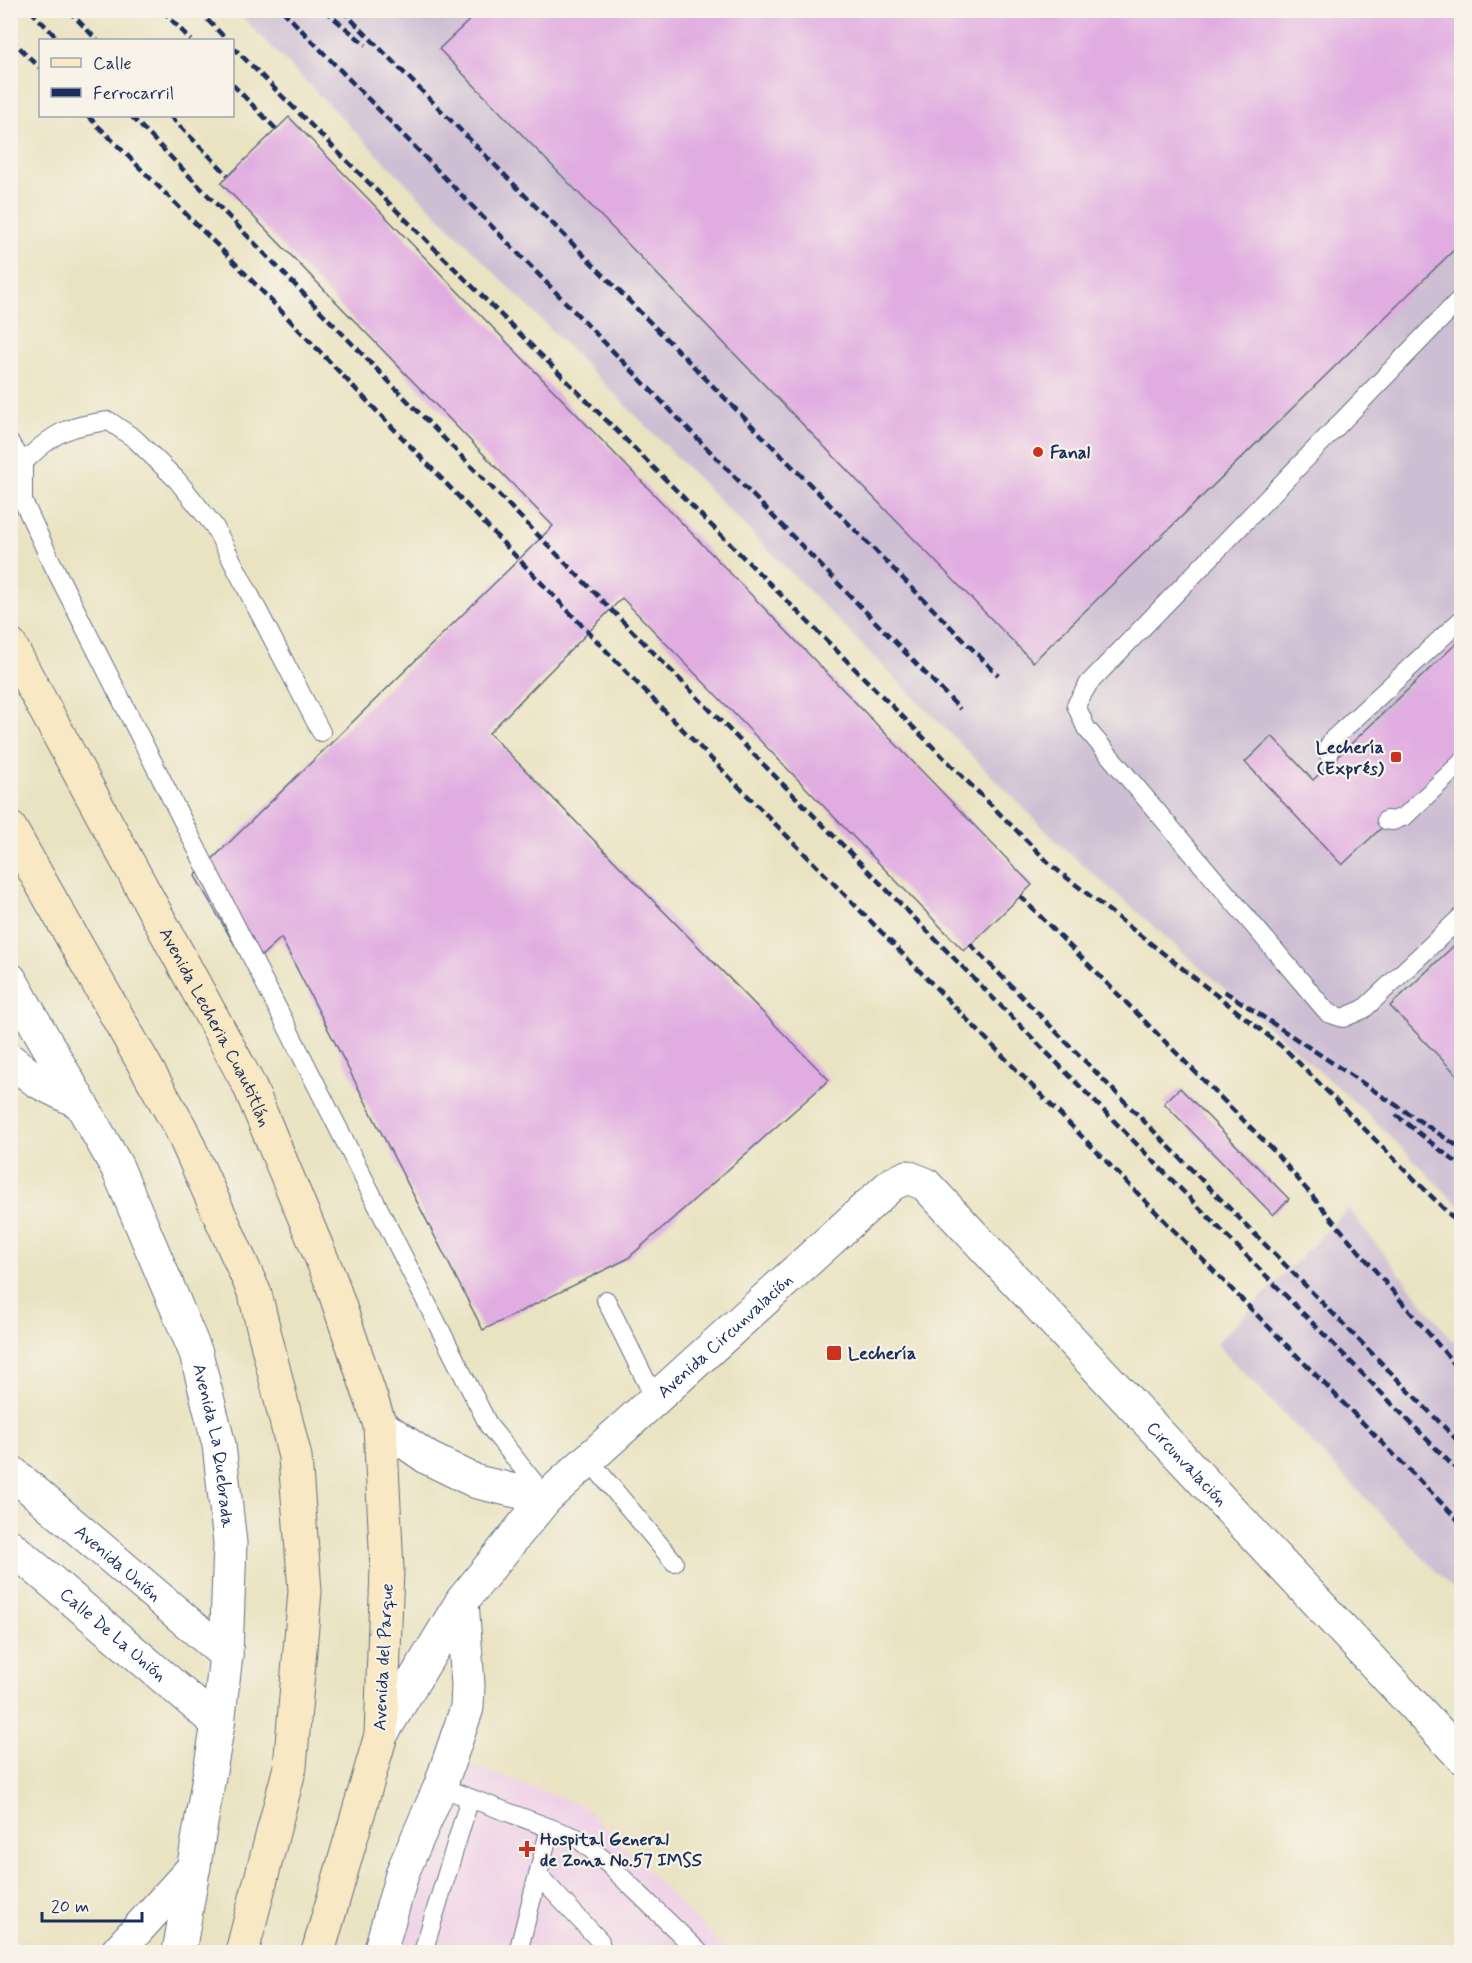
<svg xmlns="http://www.w3.org/2000/svg" width="1472" height="1963" viewBox="0 0 1472 1963" font-family="Mynerve,sans-serif">
<style>
.built{fill:#efd0e7}
.industrial{fill:#cdbed3}
.building{fill:#e1ade1}
.lines{fill:none;stroke-linecap:round;stroke-linejoin:round}
.lane-casing{stroke:#636e81;stroke-width:20}
.street-casing{stroke:#636e81;stroke-width:35}
.secondary-casing{stroke:#636e81;stroke-width:35}
.lane{stroke:#fff;stroke-width:18}
.street{stroke:#fff;stroke-width:33}
.secondary{stroke:#f8e8c3;stroke-width:33}
.rail{stroke:#1b2f5e;stroke-width:4.5;stroke-dasharray:9 4.5;stroke-linecap:butt}
.poi-dot{fill:#c8321e;stroke:#f7f3e8;stroke-width:2}
.labels{text-anchor:middle;stroke-width:4.5;stroke-linejoin:round;paint-order:stroke}
.poi-label{font-size:18px;font-weight:bold;fill:#1b2f5e;stroke:#f7f3e8;text-anchor:start}
.street-label{font-size:18px;fill:#1b2f5e;stroke:#f7f3e8}
</style>
<rect width="100%" height="100%" fill="#f7f3e8"/>
<filter id="ink" filterUnits="userSpaceOnUse"><feTurbulence type="fractalNoise" baseFrequency=".0167" numOctaves="2"/><feDisplacementMap in="SourceGraphic" scale="12" xChannelSelector="R" yChannelSelector="G"/><feConvolveMatrix kernelMatrix="1 2 1 2 8 2 1 2 1" color-interpolation-filters="sRGB"/></filter>
<filter id="wash" filterUnits="userSpaceOnUse"><feTurbulence type="fractalNoise" baseFrequency=".008" numOctaves="4" result="noise"/><feDisplacementMap in="SourceGraphic" scale="24" xChannelSelector="R" yChannelSelector="G"/><feGaussianBlur stdDeviation="1.35" result="paint"/><feColorMatrix in="noise" values="0 0 0 0 0 0 0 0 0 0 0 0 0 0 0 0 0 1.4 0 .05"/><feComposite in="paint" operator="in"/></filter>
<g filter="url(#wash)">
<rect width="100%" height="100%" fill="#eae3c2"/>
<path class="built" d="M474,1766L583,1806L728,1952H393L411,1886L443,1812Z"/>
<g class="industrial">
<path d="M236,11H1461V1208L1367,1113L1057,842Z"/>
<path d="M1348,1209L1461,1351V1597L1216,1344Z"/>
</g>
<g id="blocks">
<g class="building">
<path d="M480,10H1462V242L1033,662L439,49Z"/>
<path d="M289,117L1032,885L964,951L622,598L489,733L829,1080L627,1259L483,1330L281,938L248,968L195,876L553,526L221,183Z"/>
<path d="M1462,638V752L1342,865L1245,762L1272,736L1313,780Z"/>
<path d="M1462,938V1080L1390,1006Z"/>
<path d="M1180,1088L1289,1199L1273,1215L1164,1103Z"/>
</g>
</g>
</g>
<g filter="url(#ink)">
<use href="#blocks" fill-opacity="0" stroke="#636e81" stroke-width="1.5"/>
<g class="lines">
<defs>
<g id="lane">
<path d="M1462,297L1089,683L1076,705L1086,728L1328,1013L1343,1018L1364,1009L1462,916"/>
<path d="M10,443L23,463"/>
<path d="M321,732L214,526L177,480L135,439L109,421C67,426 53,433 23,463V501L49,557L489,1426L545,1496"/>
<path d="M1329,755L1328,747L1333,739L1462,619"/>
<path d="M1386,820L1393,821L1405,816L1462,762"/>
<path d="M606,1300L655,1399"/>
<path d="M589,1460L674,1562"/>
<path d="M440,1787L577,1838L603,1859L699,1952"/>
<path d="M538,1875L600,1941L601,1952"/>
<path d="M423,1952L470,1798"/>
<path d="M518,1952L550,1828"/>
</g>
<g id="street">
<path id="s1" d="M10,979L117,1167L196,1353L219,1445L230,1543L226,1655L218,1724L179,1952"/>
<path d="M10,1060L37,1081L79,1102"/>
<path d="M380,1425L428,1458L477,1482L546,1498"/>
<path id="s2" d="M10,1471L226,1655"/>
<path id="s3" d="M10,1546L218,1724"/>
<path id="s4" d="M381,1735L462,1601L546,1498L892,1184L907,1177L925,1184L1462,1757"/>
<path d="M117,1952L194,1867"/>
<path d="M380,1952L403,1871L440,1787L467,1708L468,1685L462,1601"/>
</g>
<g id="secondary">
<path id="s5" d="M10,645L249,1085L331,1281L380,1425L387,1569L381,1735L318,1952"/>
<path d="M10,828L181,1129L255,1294L295,1457L305,1591L290,1767L242,1952"/>
</g>
</defs>
<use href="#lane" class="lane-casing"/>
<use href="#street" class="street-casing"/>
<use href="#secondary" class="secondary-casing"/>
<use href="#lane" class="lane"/>
<use href="#street" class="street"/>
<use href="#secondary" class="secondary"/>
<g class="rail">
<path d="M30,10L59,40"/>
<path d="M68,10L97,40"/>
<path d="M162,10L191,40"/>
<path d="M198,10L227,40"/>
<path d="M282,10L960,709"/>
<path d="M324,10L366,45"/>
<path d="M342,10L998,675"/>
<path d="M10,38L40,68"/>
<path d="M232,46L1052,866L1285,1049L1462,1227"/>
<path d="M232,84L276,129"/>
<path d="M88,116L237,265L639,685L1462,1524"/>
<path d="M131,116L534,531L1462,1475"/>
<path d="M170,116L228,175"/>
<path d="M1020,896L1275,1152L1462,1373"/>
<path d="M970,944L1462,1445"/>
<path d="M1224,991L1462,1149"/>
<path d="M1396,1115L1462,1167"/>
</g>
</g>
</g>
<g class="poi-dot">
<circle cx="1038" cy="452" r="6"/>
<rect x="1390" y="751" width="12" height="12" rx="3"/>
<rect x="826" y="1345" width="16" height="16" rx="3"/>
<path d="M524 1840h6v6h6v6h-6v6h-6v-6h-6v-6h6z"/>
</g>
<g class="labels">
<g class="poi-label">
<text x="1050" y="458">Fanal</text>
<text x="1384" y="753" text-anchor="end">Lechería<tspan x="1384" dy="21">(Exprés)</tspan></text>
<text x="848" y="1359">Lechería</text>
<text x="540" y="1845">Hospital General<tspan x="540" dy="21">de Zona No.57 IMSS</tspan></text>
</g>
<g class="street-label">
<text dy="6" stroke="none"><textPath href="#s5" startOffset="434">Avenida Lecheria Cuautitlán</textPath></text>
<text dy="6" stroke="none"><textPath href="#s4" startOffset="531">Avenida Circunvalación</textPath></text>
<text dy="6" stroke="none"><textPath href="#s1" startOffset="513">Avenida La Quebrada</textPath></text>
<text dy="6" stroke="none"><textPath href="#s4" startOffset="1176">Circunvalación</textPath></text>
<text dy="6" stroke="none"><textPath href="#s2" startOffset="142">Avenida Unión</textPath></text>
<text dy="6" stroke="none"><textPath href="#s3" startOffset="136">Calle De La Unión</textPath></text>
<text transform="translate(383 1657) rotate(-87)" y="6">Avenida del Parque</text>
</g>
</g>
<rect width="1472" height="1963" fill="none" stroke="#f7f3e8" stroke-width="36"/>
<rect x="39" y="39" width="195" height="78" fill="#f7f3e8" stroke="#9fa5b1" stroke-width="1.5"/>
<rect x="51" y="58" width="30" height="9" fill="#f8e8c3" stroke="#9fa5b1" stroke-width="1.5"/>
<text x="93" y="69" font-size="18" fill="#1b2f5e">Calle</text>
<rect x="51" y="88" width="30" height="9" fill="#1b2f5e" stroke="#9fa5b1" stroke-width="1.5"/>
<text x="93" y="99" font-size="18" fill="#1b2f5e">Ferrocarril</text>
<path d="M42 1912v9h100v-9" fill="none" stroke="#1b2f5e" stroke-width="3"/>
<text x="51" y="1912" font-size="18" fill="#1b2f5e" stroke="#f7f3e8" stroke-width="4.5" paint-order="stroke">20 m</text>
</svg>
